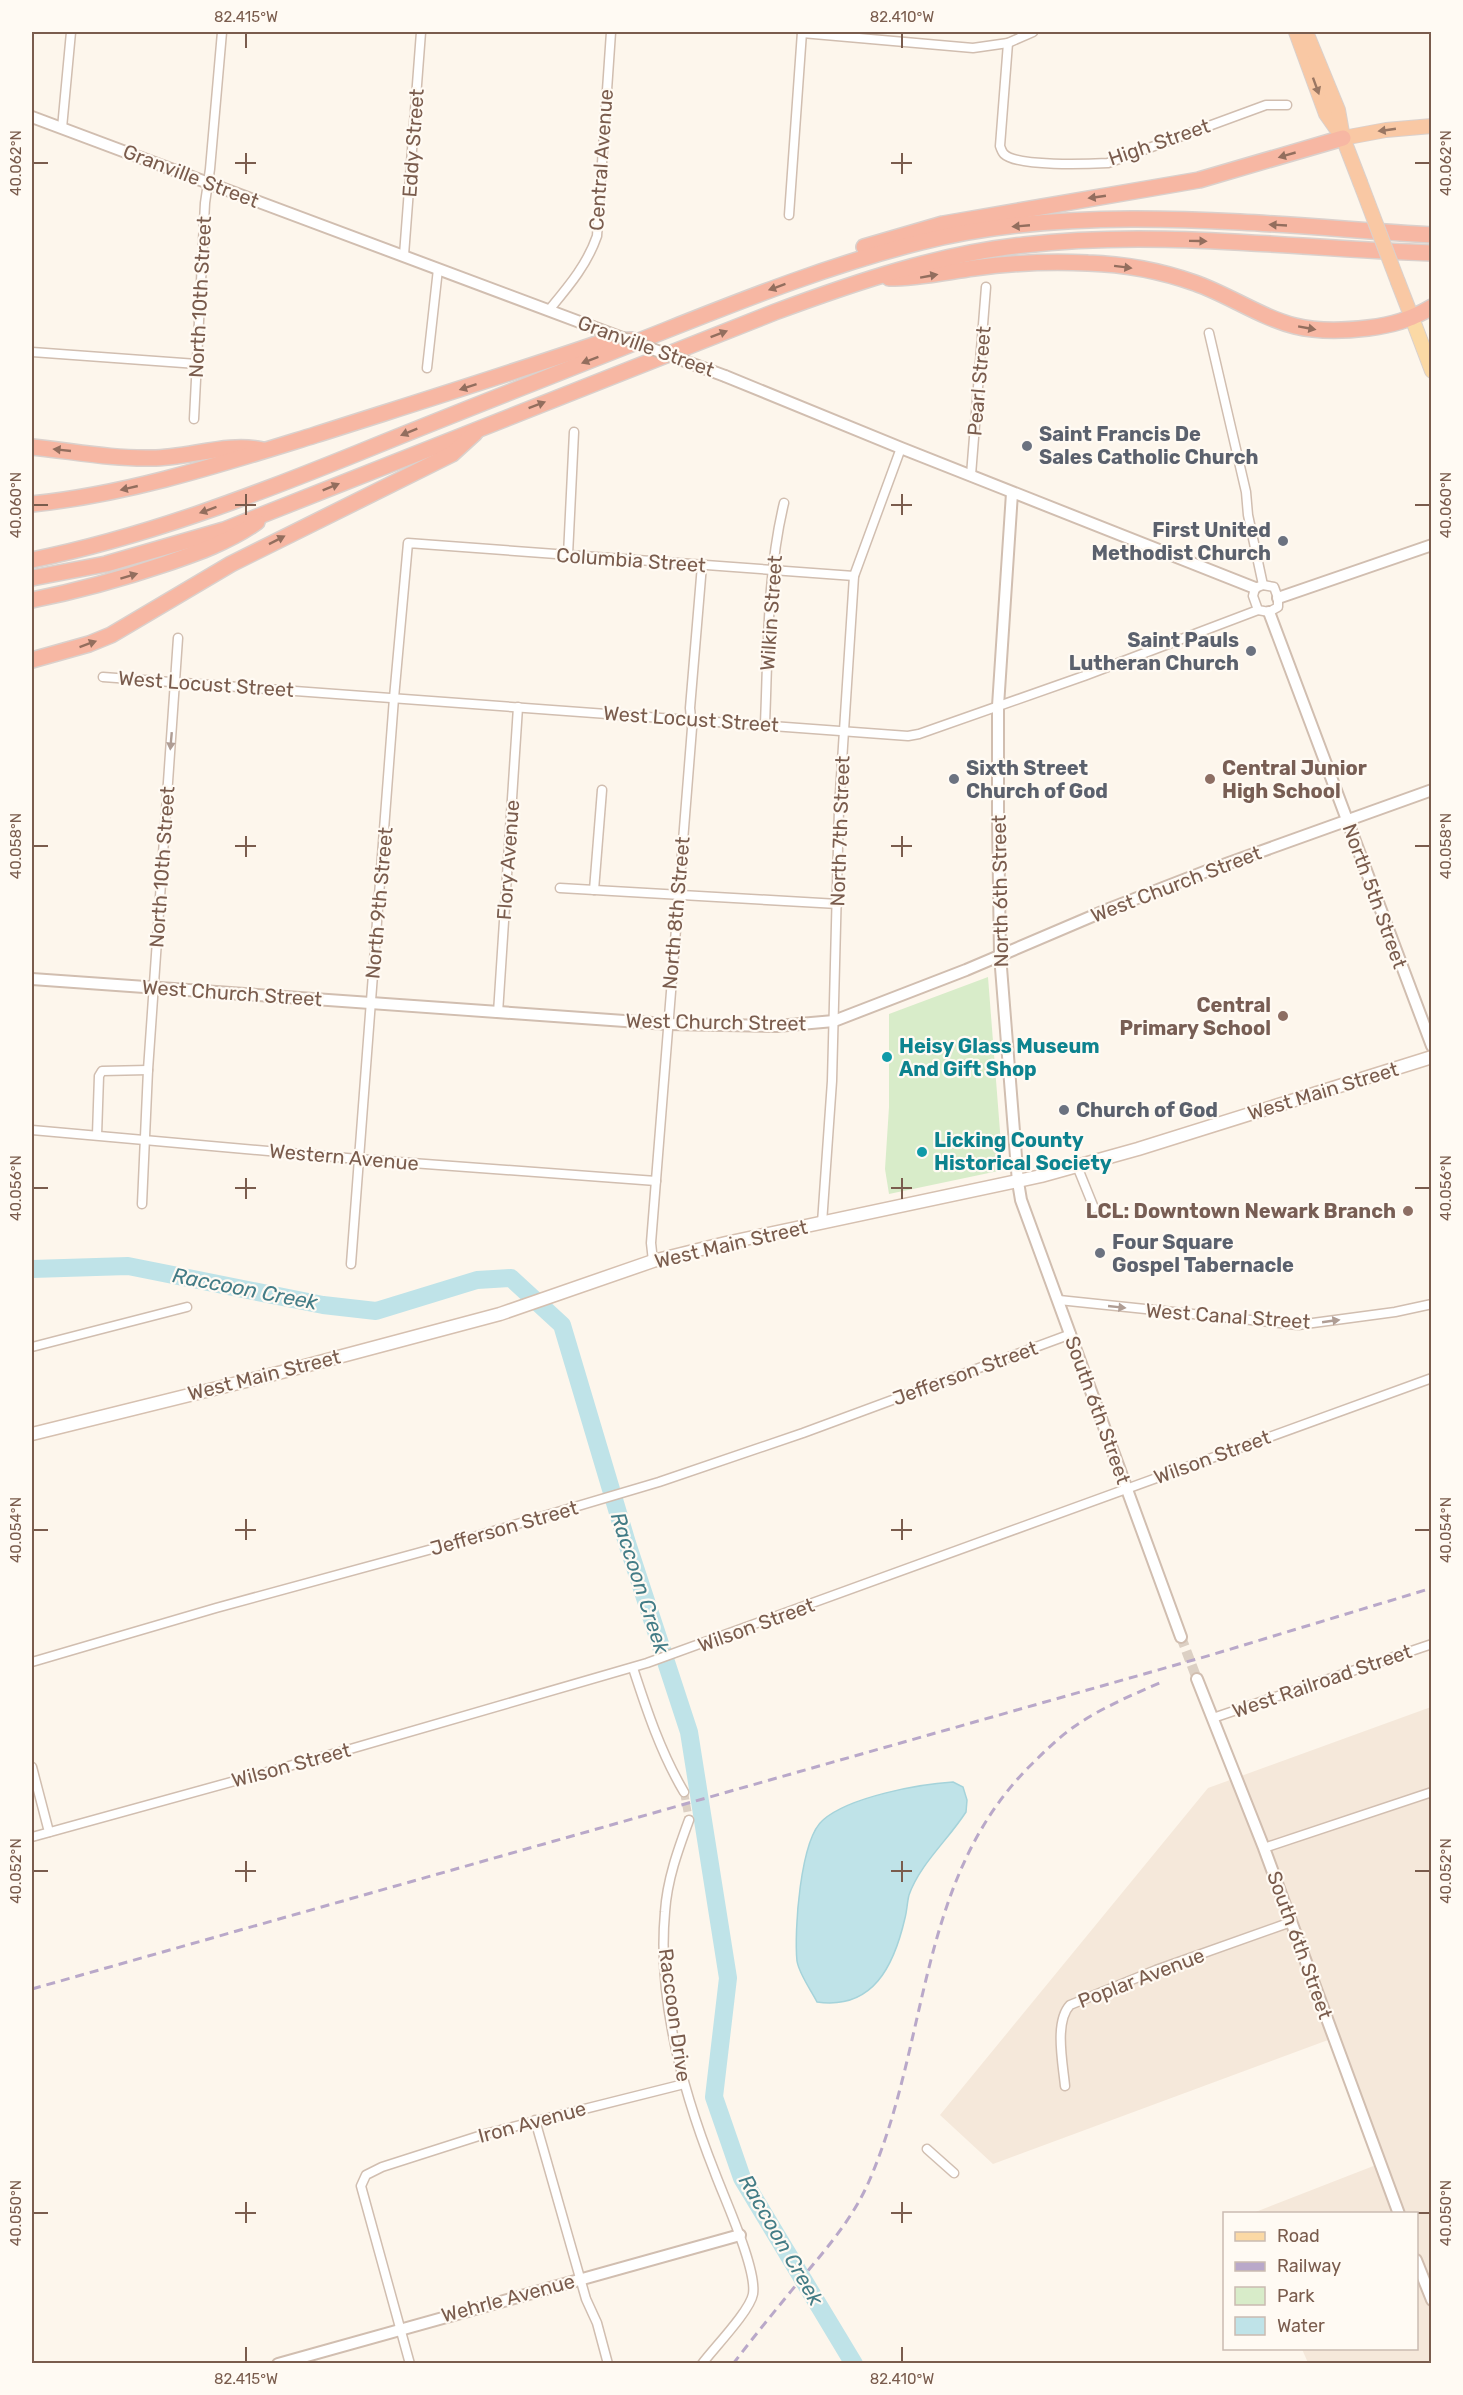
<svg xmlns="http://www.w3.org/2000/svg" width="1463" height="2395" viewBox="0 0 1463 2395" font-family="Rubik,sans-serif">
<style>
.residential{fill:#f5e8da}
.green{fill:#d8ecc9}
.water{fill:#bfe3e8;stroke:#a5d3da;stroke-width:1.5}
.lines{fill:none;stroke-linecap:round;stroke-linejoin:round}
.river{stroke:#bfe3e8;stroke-width:18}
.minor-tunnel{stroke:#dcd0c4;stroke-width:8;stroke-dasharray:8 4;stroke-linecap:butt}
.tertiary-tunnel{stroke:#dcd0c4;stroke-width:10;stroke-dasharray:10 5;stroke-linecap:butt}
.minor-casing{stroke:#d1beb0;stroke-width:11}
.tertiary-casing{stroke:#d1beb0;stroke-width:14}
.secondary-casing{stroke:#d6c0b0;stroke-width:15}
.primary-casing{stroke:#dad1cd;stroke-width:16}
.trunk-casing{stroke:#dad1cd;stroke-width:16}
.motorway-casing{stroke:#dad1cd;stroke-width:18}
.minor{stroke:#fff;stroke-width:8}
.tertiary{stroke:#fff;stroke-width:10}
.secondary{stroke:#fff;stroke-width:12}
.primary{stroke:#fbd9a5;stroke-width:14}
.trunk{stroke:#f9c8a4;stroke-width:14}
.motorway{stroke:#f7b7a3;stroke-width:15}
.rail{stroke:#b9a8c9;stroke-width:3;stroke-dasharray:9 6;stroke-linecap:butt}
.tertiary-bridge-casing{stroke:#d1beb0;stroke-width:14;stroke-linecap:butt}
.trunk-bridge-casing{stroke:#dad1cd;stroke-width:16;stroke-linecap:butt}
.tertiary-bridge{stroke:#fff;stroke-width:10}
.trunk-bridge{stroke:#f9c8a4;stroke-width:14}
.oneway{fill:#9a7763}
.oneway2{fill:#936e5e}
.oneway3{fill:#af9d94}
.ticks{fill:none;stroke:#7a5c4d;stroke-width:2}
.worship-dot{fill:#6b7280;stroke:#fffaf3;stroke-width:2}
.education-dot{fill:#8d6e63;stroke:#fffaf3;stroke-width:2}
.culture-dot{fill:#0f9aa8;stroke:#fffaf3;stroke-width:2}
.labels{text-anchor:middle;stroke-width:4.5;stroke-linejoin:round;paint-order:stroke}
.street-label{font-size:20px;fill:#7a5c4d;stroke:#fffaf3}
.worship-label{font-size:20px;font-weight:bold;fill:#5b616d;stroke:#fffaf3;text-anchor:start}
.education-label{font-size:20px;font-weight:bold;fill:#785e54;stroke:#fffaf3;text-anchor:end}
.culture-label{font-size:20px;font-weight:bold;fill:#0d838f;stroke:#fffaf3;text-anchor:start}
.water-label{font-size:21px;font-style:italic;fill:#437c86;stroke:#fffaf3}
.neatline{fill:none;stroke:#7a5c4d;stroke-width:2}
.ticks-label{font-size:15px;text-anchor:middle;fill:#7a5c4d}
</style>
<rect width="100%" height="100%" fill="#fdf6ec"/>
<path class="residential" d="M1431,1707V2363H1308L1302,2349L1416,2348V2214L1253,2213L1376,2165L1328,2040L993,2164L940,2115L1208,1788Z"/>
<path class="green" d="M988,977L1003,1170L889,1194L885,1169L889,1107V1014Z"/>
<path class="water" d="M953,1782L963,1787L967,1800L966,1812C948,1840 920,1864 909,1895C907,1903 907,1911 905,1918C894,1966 873,2010 817,2002C811,1990 799,1974 797,1961C794,1932 800,1839 823,1820C849,1797 919,1784 953,1782Z"/>
<g class="lines">
<path class="river" d="M32,1269L128,1266L323,1305L376,1311L477,1280L511,1278L562,1325L627,1543L689,1732L728,1978L714,2097L742,2178L854,2364"/>
<path class="minor-tunnel" d="M684,1792L689,1820"/>
<path class="tertiary-tunnel" d="M1181,1637L1197,1679"/>
<defs>
<g id="minor">
<path d="M802,33L973,48L1008,43L1033,32"/>
<path d="M1008,43L1000,146C1001,149 1002,152 1004,154C1017,167 1089,164 1108,163L1266,105H1287"/>
<path d="M62,128L71,32"/>
<path d="M789,215L802,32"/>
<path d="M404,255L421,32"/>
<path d="M549,310C568,287 587,265 597,236L611,32"/>
<path d="M1209,333L1246,492L1248,515L1263,585"/>
<path d="M32,352L197,364"/>
<path d="M427,368L438,269"/>
<path d="M194,419L205,203L210,169L222,32"/>
<path d="M971,475L986,287"/>
<path d="M568,555L574,432"/>
<path d="M1263,585L1274,587L1278,598V607L1269,612L1258,610L1253,596L1255,588Z"/>
<path d="M103,677L908,736L919,734L1084,676L1258,610"/>
<path d="M765,724C768,652 767,573 784,503"/>
<path d="M560,888L838,904"/>
<path d="M594,890L602,790"/>
<path d="M498,1013L518,707"/>
<path d="M32,1130L358,1159L656,1181"/>
<path d="M97,1135L99,1076L102,1071L148,1070"/>
<path d="M1077,1166L1094,1208"/>
<path d="M142,1204L148,1070L178,638"/>
<path d="M822,1223L832,1081L839,808L854,576L901,448"/>
<path d="M653,1261L651,1243L692,728L690,708L702,565"/>
<path d="M351,1264L394,698L408,543L854,576"/>
<path d="M1059,1300L1298,1325L1395,1312L1432,1304"/>
<path d="M32,1347L187,1307"/>
<path d="M32,1662L216,1608L443,1546L659,1482L803,1433L1071,1334"/>
<path d="M633,1668C647,1711 661,1753 684,1792"/>
<path d="M1213,1718L1432,1644"/>
<path d="M32,1767L49,1832"/>
<path d="M689,1820C678,1850 667,1880 665,1912C657,1998 684,2095 715,2173C725,2200 757,2269 753,2294C750,2311 713,2349 702,2364"/>
<path d="M32,1837L347,1750L647,1663L1432,1378"/>
<path d="M1264,1848L1432,1792"/>
<path d="M1065,2086C1063,2064 1054,2022 1070,2005L1156,1970L1291,1922"/>
<path d="M535,2120L586,2299L597,2323L608,2364"/>
<path d="M927,2149L954,2173"/>
<path d="M410,2364L361,2186L366,2175L382,2167L485,2134L684,2084"/>
</g>
<g id="tertiary">
<path d="M32,117L593,327"/>
<path d="M725,376L901,448L1255,588"/>
<path d="M1012,493L998,706V820L1000,955L1018,1182L1021,1200L1181,1637"/>
<path d="M1278,598L1432,545"/>
<path d="M1269,612L1432,1046"/>
<path d="M32,979L667,1024L777,1026L834,1021L966,970L1109,909L1212,869L1432,790"/>
<path d="M1197,1679L1264,1848L1399,2214"/>
<path d="M1416,2260L1432,2300"/>
<path d="M278,2364L740,2235"/>
</g>
<path id="secondary" d="M32,1434L282,1372L500,1314L653,1261L726,1243L1041,1176L1138,1149L1432,1057"/>
<path id="primary" d="M1412,318L1432,371"/>
<g id="trunk">
<path d="M1296,32L1326,114L1340,134"/>
<path d="M1306,32L1338,110L1343,138L1360,182"/>
<path d="M1343,138L1386,130L1432,126"/>
<path d="M1398,282L1412,318"/>
</g>
<g id="motorway">
<path d="M864,247L943,224L1199,180L1343,138"/>
<path d="M889,278C918,278 945,272 974,268C1011,263 1050,261 1088,263C1123,264 1161,271 1195,283C1229,295 1260,317 1295,326C1319,332 1343,331 1368,328C1392,325 1410,320 1432,307"/>
<path d="M32,447C72,451 112,459 152,458C189,458 227,442 263,450"/>
<path d="M32,504C129,494 221,464 315,435C412,404 509,374 605,341L632,340"/>
<path d="M32,560C145,537 252,496 358,453C453,414 549,377 644,339C735,303 825,266 921,242C1083,201 1266,225 1432,235"/>
<path d="M32,578L106,564L224,530L775,312C856,282 938,254 1024,245C1159,229 1297,249 1432,253"/>
<path d="M32,600C77,591 121,579 165,564C197,553 229,542 257,522"/>
<path d="M32,660L89,644L111,635L231,564L452,454L475,433"/>
</g>
</defs>
<use href="#minor" class="minor-casing"/>
<use href="#tertiary" class="tertiary-casing"/>
<use href="#secondary" class="secondary-casing"/>
<use href="#primary" class="primary-casing"/>
<use href="#trunk" class="trunk-casing"/>
<use href="#motorway" class="motorway-casing"/>
<use href="#minor" class="minor"/>
<use href="#tertiary" class="tertiary"/>
<use href="#secondary" class="secondary"/>
<use href="#primary" class="primary"/>
<use href="#trunk" class="trunk"/>
<use href="#motorway" class="motorway"/>
<g class="rail">
<path d="M32,1989L1211,1655L1432,1588"/>
<path d="M733,2364C755,2335 778,2307 801,2279C827,2248 854,2217 870,2179C931,2037 917,1873 1036,1760C1050,1746 1064,1733 1081,1722C1106,1706 1134,1694 1162,1682"/>
</g>
<defs>
<path id="tertiary-bridge" d="M593,327L725,376"/>
<path id="trunk-bridge" d="M1360,182L1398,282"/>
</defs>
<use href="#tertiary-bridge" class="tertiary-bridge-casing"/>
<use href="#trunk-bridge" class="trunk-bridge-casing"/>
<use href="#tertiary-bridge" class="tertiary-bridge"/>
<use href="#trunk-bridge" class="trunk-bridge"/>
</g>
<defs><path id="oneway-solid" d="M-6-.8H1V-3.2L6.5 0L1 3.2V.8H-6Z" transform="scale(1.5)"/></defs>
<g class="oneway">
<use href="#oneway-solid" transform="translate(1316 86) rotate(70)"/>
<use href="#oneway-solid" transform="translate(1387 130) rotate(172)"/>
</g>
<g class="oneway2">
<use href="#oneway-solid" transform="translate(1287 155) rotate(164)"/>
<use href="#oneway-solid" transform="translate(1097 197) rotate(172)"/>
<use href="#oneway-solid" transform="translate(1278 225) rotate(-177)"/>
<use href="#oneway-solid" transform="translate(1021 226) rotate(175)"/>
<use href="#oneway-solid" transform="translate(1198 241) rotate(1)"/>
<use href="#oneway-solid" transform="translate(1123 267) rotate(7)"/>
<use href="#oneway-solid" transform="translate(929 276) rotate(-10)"/>
<use href="#oneway-solid" transform="translate(777 287) rotate(160)"/>
<use href="#oneway-solid" transform="translate(1307 328) rotate(10)"/>
<use href="#oneway-solid" transform="translate(719 334) rotate(-21)"/>
<use href="#oneway-solid" transform="translate(590 360) rotate(159)"/>
<use href="#oneway-solid" transform="translate(468 387) rotate(162)"/>
<use href="#oneway-solid" transform="translate(537 405) rotate(-21)"/>
<use href="#oneway-solid" transform="translate(409 432) rotate(158)"/>
<use href="#oneway-solid" transform="translate(62 450) rotate(-174)"/>
<use href="#oneway-solid" transform="translate(331 487) rotate(-22)"/>
<use href="#oneway-solid" transform="translate(129 488) rotate(167)"/>
<use href="#oneway-solid" transform="translate(208 510) rotate(160)"/>
<use href="#oneway-solid" transform="translate(277 540) rotate(-27)"/>
<use href="#oneway-solid" transform="translate(129 576) rotate(-17)"/>
<use href="#oneway-solid" transform="translate(88 644) rotate(-20)"/>
</g>
<g class="oneway3">
<use href="#oneway-solid" transform="translate(171 741) rotate(95)"/>
<use href="#oneway-solid" transform="translate(1117 1307) rotate(6)"/>
<use href="#oneway-solid" transform="translate(1331 1321) rotate(-8)"/>
</g>
<path class="ticks" d="M246,33V48M902,33V48M246,153V174M902,153V174M33,163H48M235,163H256M891,163H912M1415,163H1430M246,494V515M902,494V515M33,505H48M235,505H256M891,505H912M1415,505H1430M246,836V857M902,836V857M33,846H48M235,846H256M891,846H912M1415,846H1430M246,1178V1199M902,1178V1199M33,1188H48M235,1188H256M891,1188H912M1415,1188H1430M246,1519V1540M902,1519V1540M33,1530H48M235,1530H256M891,1530H912M1415,1530H1430M246,1861V1882M902,1861V1882M33,1871H48M235,1871H256M891,1871H912M1415,1871H1430M246,2202V2223M902,2202V2223M33,2213H48M235,2213H256M891,2213H912M1415,2213H1430M246,2347V2362M902,2347V2362"/>
<g class="worship-dot">
<circle cx="1027" cy="446" r="6"/>
<circle cx="1283" cy="541" r="6"/>
<circle cx="1251" cy="651" r="6"/>
<circle cx="954" cy="779" r="6"/>
<circle cx="1064" cy="1110" r="6"/>
<circle cx="1100" cy="1253" r="6"/>
</g>
<g class="education-dot">
<circle cx="1210" cy="779" r="6"/>
<circle cx="1283" cy="1016" r="6"/>
<circle cx="1408" cy="1211" r="6"/>
</g>
<g class="culture-dot">
<circle cx="887" cy="1057" r="6"/>
<circle cx="922" cy="1152" r="6"/>
</g>
<g class="labels">
<g class="street-label">
<text transform="translate(1159 142) rotate(-19)" y="7">High Street</text>
<text transform="translate(413 143) rotate(-86)" y="7">Eddy Street</text>
<text transform="translate(601 160) rotate(-86)" y="7">Central Avenue</text>
<text transform="translate(191 176) rotate(21)" y="7">Granville Street</text>
<text transform="translate(200 297) rotate(-87)" y="7">North 10th Street</text>
<text transform="translate(646 346) rotate(20)" y="7">Granville Street</text>
<text transform="translate(979 381) rotate(-85)" y="7">Pearl Street</text>
<text transform="translate(631 560) rotate(4)" y="7">Columbia Street</text>
<text transform="translate(771 613) rotate(-86)" y="7">Wilkin Street</text>
<text transform="translate(206 684) rotate(4)" y="7">West Locust Street</text>
<text transform="translate(691 719) rotate(4)" y="7">West Locust Street</text>
<text transform="translate(840 831) rotate(-88)" y="7">North 7th Street</text>
<text transform="translate(508 860) rotate(-86)" y="7">Flory Avenue</text>
<text transform="translate(162 867) rotate(-86)" y="7">North 10th Street</text>
<text transform="translate(1176 884) rotate(-21)" y="7">West Church Street</text>
<text transform="translate(1000 891) rotate(-91)" y="7">North 6th Street</text>
<text transform="translate(1375 896) rotate(70)" y="7">North 5th Street</text>
<text transform="translate(379 903) rotate(-85)" y="7">North 9th Street</text>
<text transform="translate(676 913) rotate(-85)" y="7">North 8th Street</text>
<text transform="translate(232 993) rotate(4)" y="7">West Church Street</text>
<text transform="translate(716 1022) rotate(1)" y="7">West Church Street</text>
<text transform="translate(1323 1091) rotate(-17)" y="7">West Main Street</text>
<text transform="translate(344 1157) rotate(5)" y="7">Western Avenue</text>
<text transform="translate(731 1244) rotate(-13)" y="7">West Main Street</text>
<text transform="translate(1228 1316) rotate(4)" y="7">West Canal Street</text>
<text transform="translate(965 1373) rotate(-20)" y="7">Jefferson Street</text>
<text transform="translate(264 1375) rotate(-14)" y="7">West Main Street</text>
<text transform="translate(1098 1410) rotate(70)" y="7">South 6th Street</text>
<text transform="translate(1212 1457) rotate(-20)" y="7">Wilson Street</text>
<text transform="translate(504 1528) rotate(-16)" y="7">Jefferson Street</text>
<text transform="translate(756 1625) rotate(-20)" y="7">Wilson Street</text>
<text transform="translate(1322 1681) rotate(-19)" y="7">West Railroad Street</text>
<text transform="translate(291 1765) rotate(-15)" y="7">Wilson Street</text>
<text transform="translate(1300 1945) rotate(70)" y="7">South 6th Street</text>
<text transform="translate(1141 1978) rotate(-21)" y="7">Poplar Avenue</text>
<text transform="translate(675 2015) rotate(82)" y="7">Raccoon Drive</text>
<text transform="translate(532 2122) rotate(-15)" y="7">Iron Avenue</text>
<text transform="translate(508 2298) rotate(-15)" y="7">Wehrle Avenue</text>
</g>
<g class="worship-label">
<text x="1039" y="441">Saint Francis De<tspan x="1039" dy="23">Sales Catholic Church</tspan></text>
<text x="1271" y="537" text-anchor="end">First United<tspan x="1271" dy="23">Methodist Church</tspan></text>
<text x="1239" y="647" text-anchor="end">Saint Pauls<tspan x="1239" dy="23">Lutheran Church</tspan></text>
<text x="966" y="775">Sixth Street<tspan x="966" dy="23">Church of God</tspan></text>
<text x="1076" y="1117">Church of God</text>
<text x="1112" y="1249">Four Square<tspan x="1112" dy="23">Gospel Tabernacle</tspan></text>
</g>
<g class="education-label">
<text x="1222" y="775" text-anchor="start">Central Junior<tspan x="1222" dy="23">High School</tspan></text>
<text x="1271" y="1012">Central<tspan x="1271" dy="23">Primary School</tspan></text>
<text x="1396" y="1218">LCL: Downtown Newark Branch</text>
</g>
<g class="culture-label">
<text x="899" y="1053">Heisy Glass Museum<tspan x="899" dy="23">And Gift Shop</tspan></text>
<text x="934" y="1147">Licking County<tspan x="934" dy="23">Historical Society</tspan></text>
</g>
<g class="water-label">
<text transform="translate(245 1289) rotate(11)" y="7">Raccoon Creek</text>
<text transform="translate(640 1583) rotate(72)" y="7">Raccoon Creek</text>
<text transform="translate(781 2240) rotate(60)" y="7">Raccoon Creek</text>
</g>
</g>
<rect width="1463" height="2395" fill="none" stroke="#fffaf3" stroke-width="66"/>
<rect x="1223" y="2212" width="195" height="138" fill="#fffaf3" stroke="#cabbb1" stroke-width="1.5"/>
<rect x="1235" y="2232" width="30" height="9" fill="#fbd9a5" stroke="#cabbb1" stroke-width="1.5"/>
<text x="1277" y="2242" font-size="18" fill="#7a5c4d">Road</text>
<rect x="1235" y="2262" width="30" height="9" fill="#b9a8c9" stroke="#cabbb1" stroke-width="1.5"/>
<text x="1277" y="2272" font-size="18" fill="#7a5c4d">Railway</text>
<rect x="1235" y="2287" width="30" height="18" fill="#d8ecc9" stroke="#cabbb1" stroke-width="1.5"/>
<text x="1277" y="2302" font-size="18" fill="#7a5c4d">Park</text>
<rect x="1235" y="2317" width="30" height="18" fill="#bfe3e8" stroke="#cabbb1" stroke-width="1.5"/>
<text x="1277" y="2332" font-size="18" fill="#7a5c4d">Water</text>
<rect x="33" y="33" width="1397" height="2329" class="neatline"/>
<g class="ticks-label">
<text x="246" y="22">82.415°W</text>
<text x="902" y="22">82.410°W</text>
<text transform="translate(16 163) rotate(-90)" y="5">40.062°N</text>
<text transform="translate(1446 163) rotate(-90)" y="5">40.062°N</text>
<text transform="translate(16 505) rotate(-90)" y="5">40.060°N</text>
<text transform="translate(1446 505) rotate(-90)" y="5">40.060°N</text>
<text transform="translate(16 846) rotate(-90)" y="5">40.058°N</text>
<text transform="translate(1446 846) rotate(-90)" y="5">40.058°N</text>
<text transform="translate(16 1188) rotate(-90)" y="5">40.056°N</text>
<text transform="translate(1446 1188) rotate(-90)" y="5">40.056°N</text>
<text transform="translate(16 1530) rotate(-90)" y="5">40.054°N</text>
<text transform="translate(1446 1530) rotate(-90)" y="5">40.054°N</text>
<text transform="translate(16 1871) rotate(-90)" y="5">40.052°N</text>
<text transform="translate(1446 1871) rotate(-90)" y="5">40.052°N</text>
<text transform="translate(16 2213) rotate(-90)" y="5">40.050°N</text>
<text transform="translate(1446 2213) rotate(-90)" y="5">40.050°N</text>
<text x="246" y="2384">82.415°W</text>
<text x="902" y="2384">82.410°W</text>
</g>
</svg>
